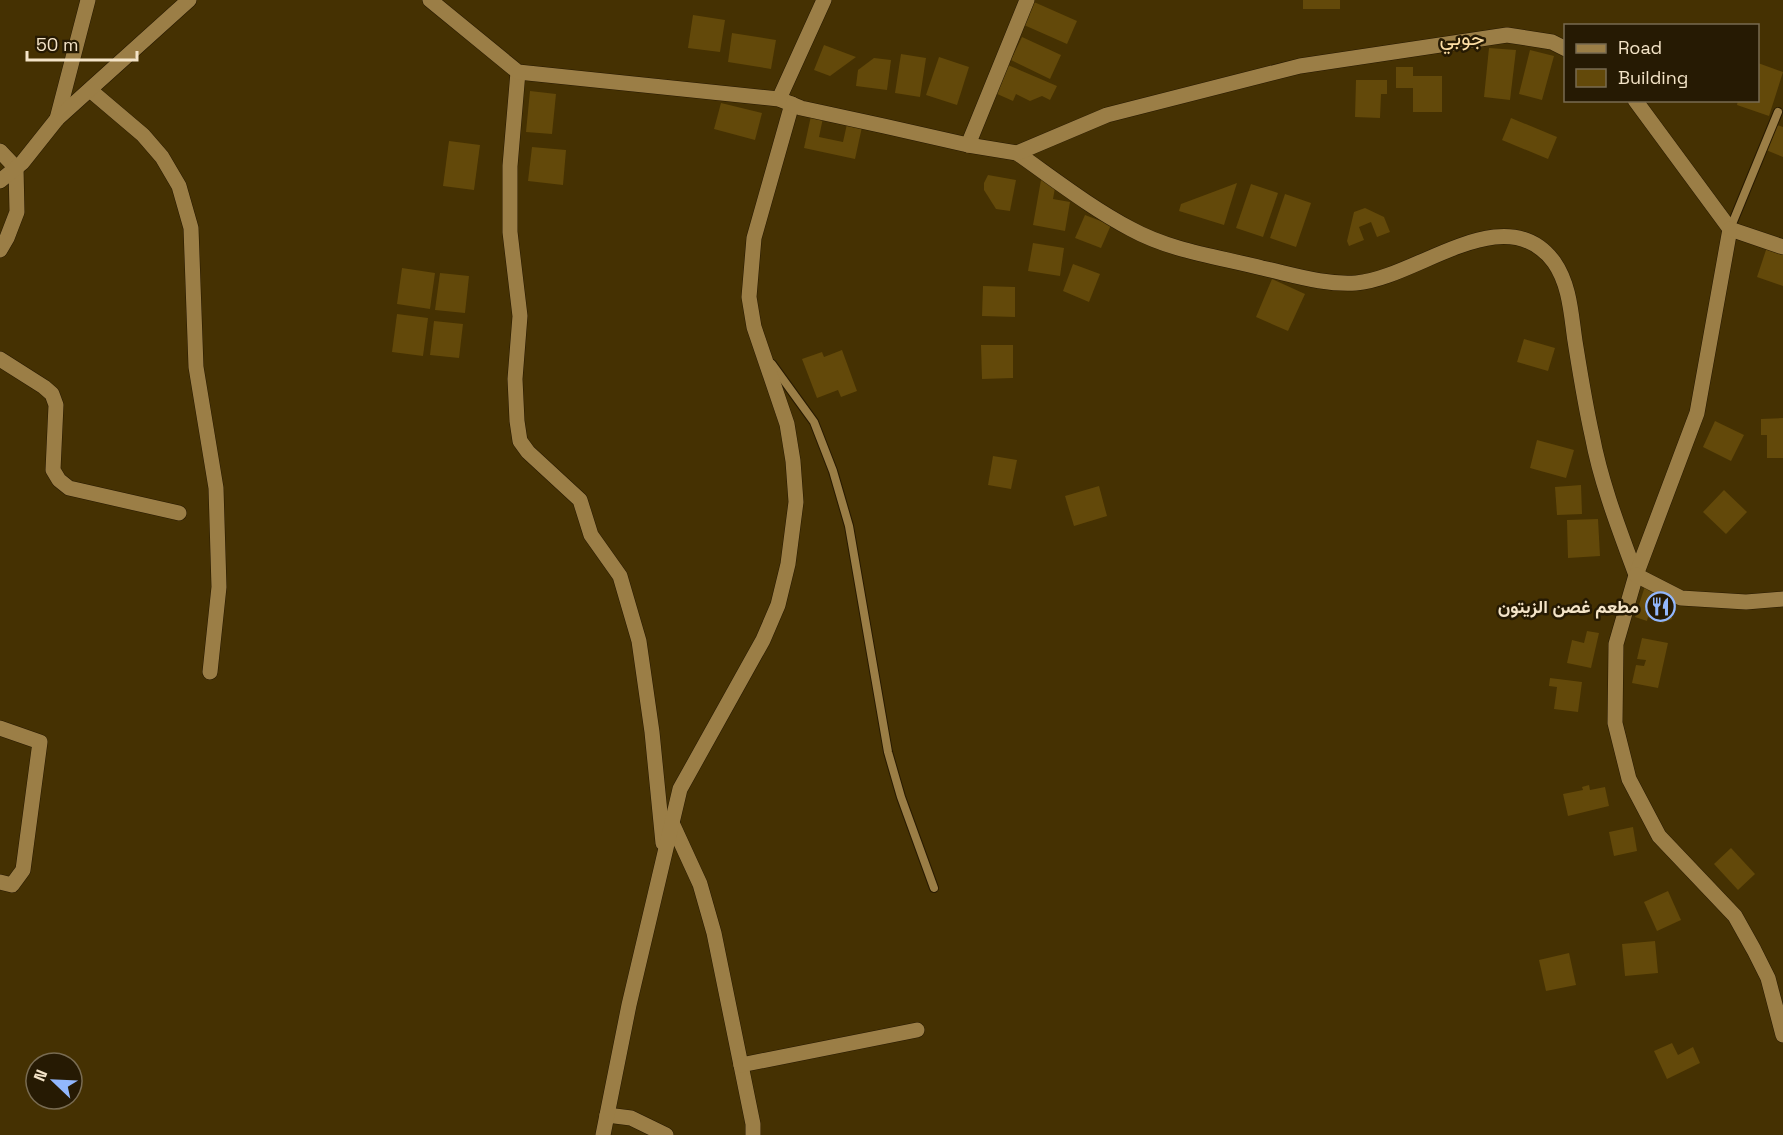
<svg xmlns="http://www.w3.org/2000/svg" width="1783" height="1135" viewBox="0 0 1783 1135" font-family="'Space Grotesk',Vazirmatn,sans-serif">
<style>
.building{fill:#63490a}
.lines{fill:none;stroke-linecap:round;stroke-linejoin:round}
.lane-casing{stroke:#271900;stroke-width:10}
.street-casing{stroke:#271900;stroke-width:16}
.secondary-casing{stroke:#271900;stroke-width:16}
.lane{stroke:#9b7e46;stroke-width:8}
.street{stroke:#9b7e46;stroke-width:15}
.secondary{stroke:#9b7e46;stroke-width:15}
.labels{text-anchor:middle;stroke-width:5;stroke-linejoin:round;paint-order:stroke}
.poi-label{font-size:18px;font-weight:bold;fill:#f4e4c8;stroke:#261a03;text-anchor:end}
.quarter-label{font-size:21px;fill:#fddea4;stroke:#261a03}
</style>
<rect width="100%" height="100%" fill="#453102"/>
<g class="building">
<rect x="1303" y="0" width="37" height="9"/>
<path d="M1034,2L1077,21L1067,44L1024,25Z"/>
<path d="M693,15L725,20L720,52L688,48Z"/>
<path d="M732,33L776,40L771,69L728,62Z"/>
<path d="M1022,37L1061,55L1050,79L1011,60Z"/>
<path d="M824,45L856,57L830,76L814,70Z"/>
<path d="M1489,48L1516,50L1510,100L1484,97Z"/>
<path d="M1530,50L1554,56L1542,100L1519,94Z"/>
<path d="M901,54L926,58L920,97L895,93Z"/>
<path d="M939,57L969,67L957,105L926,95Z"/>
<path d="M874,58L891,60L887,90L856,86L858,70Z"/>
<path d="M1758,63L1783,72L1769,116L1737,105L1738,100H1758Z"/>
<path d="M1008,65L1057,86L1050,100L1042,96L1030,101L1016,94L1013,101L995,93Z"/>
<path d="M1396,67H1413V76H1442V112H1413V88H1396Z"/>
<path d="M1356,80H1387V94H1381L1380,118L1355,117Z"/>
<path d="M530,91L556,94L552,134L526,132Z"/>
<path d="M721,103L762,113L755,140L714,129Z"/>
<path d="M811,116L823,118L819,137L843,142L847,124L862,127L855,159L804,148Z"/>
<path d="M1511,118L1557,137L1548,159L1502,140Z"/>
<path d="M1777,125L1783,127V157L1766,150Z"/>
<path d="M449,141L480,145L474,190L443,186Z"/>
<path d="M532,147L566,150L563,185L528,181Z"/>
<path d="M988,175L1016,180L1010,211L996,209L984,190V183Z"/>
<path d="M1041,180L1056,182L1053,199L1070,202L1065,231L1033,225Z"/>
<path d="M1237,183L1224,225L1179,211L1181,204Z"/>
<path d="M1251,184L1278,193L1263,237L1236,228Z"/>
<path d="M1285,194L1311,203L1296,247L1270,238Z"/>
<path d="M1365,208L1384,217L1390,232L1377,237L1371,222L1359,227L1364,240L1349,246L1347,241L1354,212Z"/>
<path d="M1085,215L1111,225L1101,248L1075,238Z"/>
<path d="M1033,243L1064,248L1060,276L1028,271Z"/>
<path d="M1767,247L1783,253V286L1757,277Z"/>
<path d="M1073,264L1100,274L1089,302L1063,291Z"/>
<path d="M402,268L435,273L430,309L397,304Z"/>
<path d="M440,273L469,276L465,313L435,310Z"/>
<path d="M1272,279L1305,294L1288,331L1256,317Z"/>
<path d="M983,286L1015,287V317L982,316Z"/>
<path d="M397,314L428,318L423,356L392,352Z"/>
<path d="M434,321L463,324L459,358L430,355Z"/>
<path d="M1524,339L1555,348L1548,371L1517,362Z"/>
<path d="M981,345H1013V378L982,379Z"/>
<path d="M842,350L857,391L841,397L838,390L817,398L802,359L822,352L824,357Z"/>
<path d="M1783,418V458H1767V435H1761V419Z"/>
<path d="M1715,421L1744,435L1731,461L1703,447Z"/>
<path d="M1537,440L1574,450L1566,478L1530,468Z"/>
<path d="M993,456L1017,460L1011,489L988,485Z"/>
<path d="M1581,485L1582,514L1557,515L1555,487Z"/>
<path d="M1099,486L1107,516L1074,526L1065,496Z"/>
<path d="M1724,490L1747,512L1726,534L1703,512Z"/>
<path d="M1598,519L1600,556L1568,558L1567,520Z"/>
<path d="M1645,586L1672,595L1676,610L1671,615L1672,619L1662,623L1661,621L1648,617L1647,621L1635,617Z"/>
<path d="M1587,631L1599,633L1591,668L1567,663L1572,640L1584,643Z"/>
<path d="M1642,638L1668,643L1658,688L1632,683L1636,665L1644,666L1646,660L1637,659Z"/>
<path d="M1550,678L1582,682L1578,712L1554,709L1557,687L1549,686Z"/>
<path d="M1589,785L1590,790L1605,787L1609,806L1568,816L1563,794L1583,790L1582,787Z"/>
<path d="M1633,827L1637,851L1614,856L1609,832Z"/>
<path d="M1731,848L1755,874L1738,890L1714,864Z"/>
<path d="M1668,891L1681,920L1657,931L1644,902Z"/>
<path d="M1655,941L1658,973L1625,976L1622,944Z"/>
<path d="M1569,953L1576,985L1546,991L1539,960Z"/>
<path d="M1672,1043L1678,1055L1693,1047L1700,1063L1667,1079L1654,1051Z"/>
</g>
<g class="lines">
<defs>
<g id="lane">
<path d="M1730,229L1778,112"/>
<path d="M772,364L814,422L833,471L849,526L888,752L901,797L934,888"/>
</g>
<g id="street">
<path d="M518,72L510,166V232L520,316L515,379L517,421L520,441L528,452L580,500L591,535L620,576L639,641L652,732L663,843"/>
<path d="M90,90L143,135L162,157L179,186L191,228L196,367L216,488L219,587L210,672"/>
<path d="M968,145L1027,0"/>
<path d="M0,151L16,168L17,212L7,238L0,250"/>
<path d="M1017,153C1054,179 1091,208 1131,229C1171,251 1219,257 1262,268C1294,275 1324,285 1356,283C1417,278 1505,196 1554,262C1570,285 1571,314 1575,341C1580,372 1585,404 1592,435C1601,483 1619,529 1636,575"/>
<path d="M0,359L44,387L52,394L56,405L53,470L59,480L69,488L179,513"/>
<path d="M0,728L40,742L23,870L12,885L0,882"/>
<path d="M672,823L700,884L714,933L753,1124V1135"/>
<path d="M741,1065L917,1030"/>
<path d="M607,1115L631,1118L666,1135"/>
<path d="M603,1135L629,1005L680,789L763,640L778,605L788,564L796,502L793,461L787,424L754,327L749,297L754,238L792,104"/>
</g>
<g id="secondary">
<path d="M430,0L518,72L779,99L801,108L884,126L968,145L1017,153L1107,115L1300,66L1507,35L1552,42L1566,49"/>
<path d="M779,99L824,0"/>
<path d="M1635,100L1730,229L1697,413L1636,575L1616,644L1615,723L1629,779L1659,836L1735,916L1754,950L1768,978L1783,1035"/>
<path d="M57,119L88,0"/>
<path d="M0,181L22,163L57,119L189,0"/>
<path d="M1730,229L1783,247"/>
<path d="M1636,575L1681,598L1746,602L1783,599"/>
</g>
</defs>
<use href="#lane" class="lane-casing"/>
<use href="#street" class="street-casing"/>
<use href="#secondary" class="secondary-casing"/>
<use href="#lane" class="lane"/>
<use href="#street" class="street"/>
<use href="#secondary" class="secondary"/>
</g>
<defs>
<symbol id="restaurant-ring" viewBox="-11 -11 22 22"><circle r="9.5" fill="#261a03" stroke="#92b7fd" stroke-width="1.5"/><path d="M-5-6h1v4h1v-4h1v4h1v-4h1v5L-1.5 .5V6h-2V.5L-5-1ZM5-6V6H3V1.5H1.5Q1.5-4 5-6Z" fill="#92b7fd"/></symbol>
</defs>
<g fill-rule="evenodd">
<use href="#restaurant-ring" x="1644" y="590" width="33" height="33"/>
</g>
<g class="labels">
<g class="poi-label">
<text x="1639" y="613">مطعم غصن الزيتون</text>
</g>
<g class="quarter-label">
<text x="1462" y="45">جوبي</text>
</g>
</g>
<rect x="1564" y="24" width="195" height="78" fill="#261a03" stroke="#786b52" stroke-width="1.5"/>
<rect x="1576" y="44" width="30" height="9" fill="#9b7e46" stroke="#786b52" stroke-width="1.5"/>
<text x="1618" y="54" font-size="18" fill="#f4e4c8">Road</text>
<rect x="1576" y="69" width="30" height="18" fill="#63490a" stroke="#786b52" stroke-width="1.5"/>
<text x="1618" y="84" font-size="18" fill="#f4e4c8">Building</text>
<g transform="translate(54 1081) rotate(293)"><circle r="28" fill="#261a03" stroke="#786b52" stroke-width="1.5"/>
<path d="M0-4.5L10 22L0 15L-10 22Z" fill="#92b7fd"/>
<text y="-9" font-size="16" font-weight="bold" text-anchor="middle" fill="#f4e4c8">N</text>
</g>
<path d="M27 51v9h110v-9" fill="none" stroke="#f4e4c8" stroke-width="3"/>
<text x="36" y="51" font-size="18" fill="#f4e4c8" stroke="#261a03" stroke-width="4.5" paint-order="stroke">50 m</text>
</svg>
